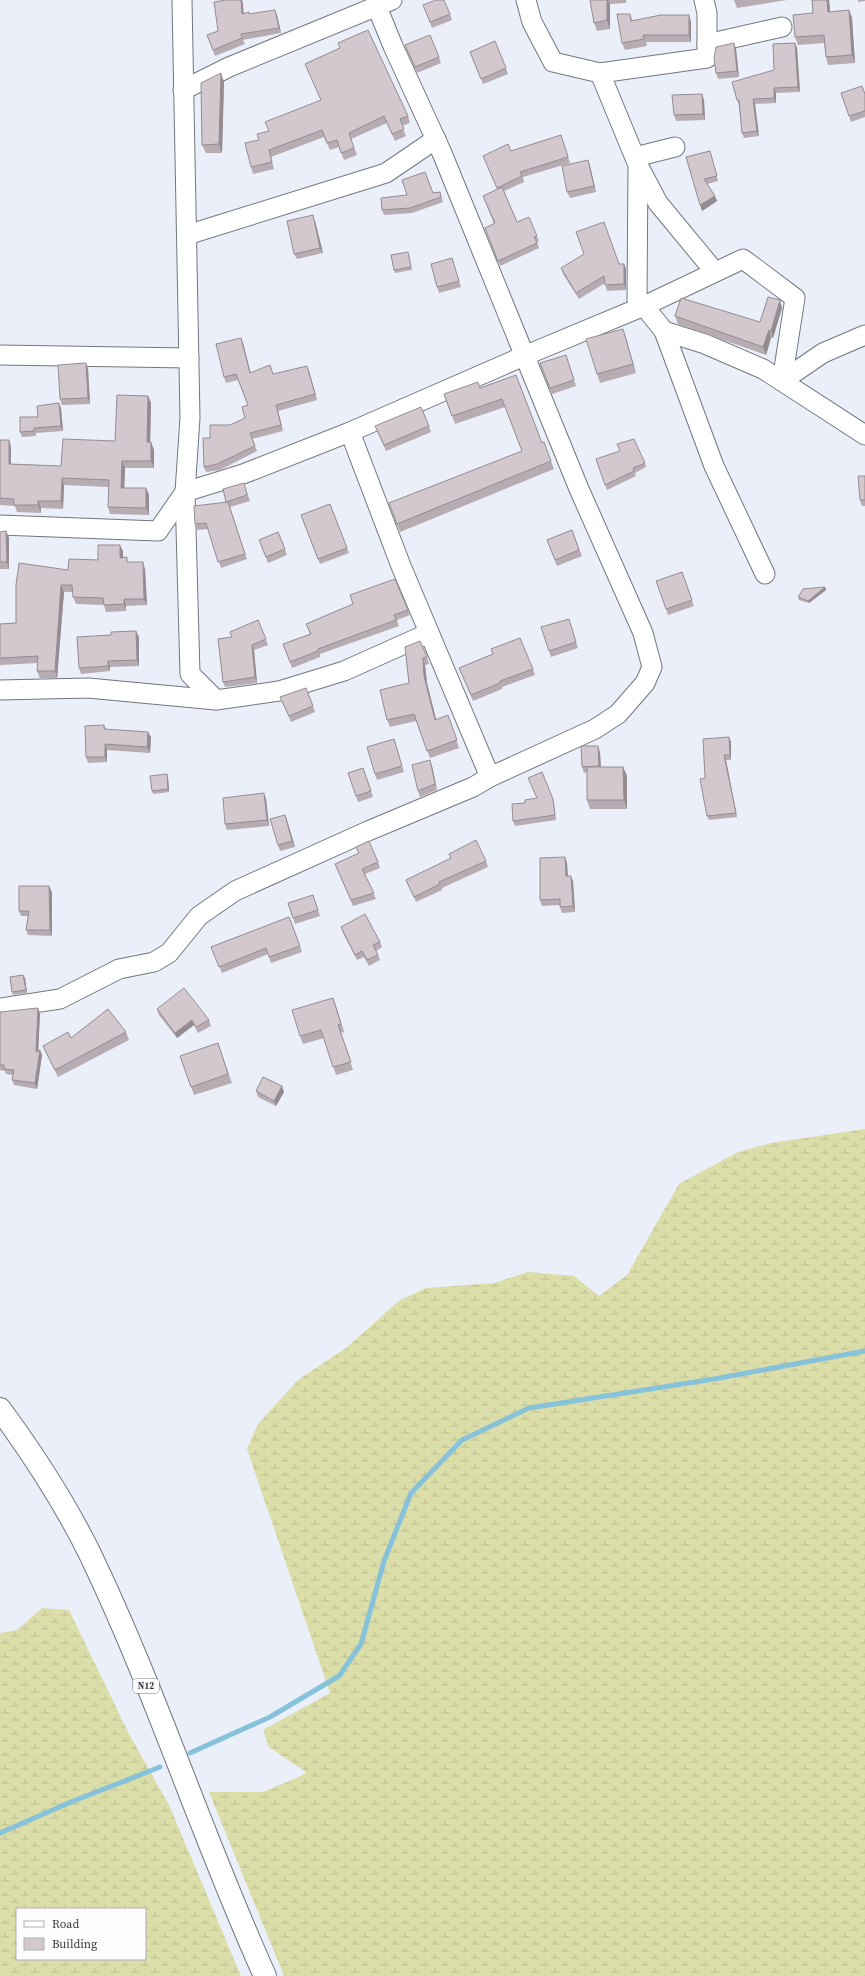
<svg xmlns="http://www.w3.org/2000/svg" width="865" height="1976" viewBox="0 0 865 1976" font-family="'Source Serif 4',serif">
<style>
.wetland{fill:url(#wetland-marsh);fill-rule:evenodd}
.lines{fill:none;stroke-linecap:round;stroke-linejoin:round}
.stream{stroke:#87c2db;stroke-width:5}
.minor-casing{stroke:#72767f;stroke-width:21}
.primary-casing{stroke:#72767f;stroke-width:24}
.minor{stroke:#fff;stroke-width:19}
.primary{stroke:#fff;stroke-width:22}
.wall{fill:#b6acb2}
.shaded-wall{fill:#948c91}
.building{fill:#d4c8cf;stroke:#948c91}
.labels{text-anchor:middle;stroke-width:3.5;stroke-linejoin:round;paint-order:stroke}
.shield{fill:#fbfcfe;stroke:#737578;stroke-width:1}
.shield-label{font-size:9px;font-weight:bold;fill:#393b3f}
</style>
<defs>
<pattern id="wetland-marsh" width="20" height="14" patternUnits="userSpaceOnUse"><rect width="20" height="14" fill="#dbdea9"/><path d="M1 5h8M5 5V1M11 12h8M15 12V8" fill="none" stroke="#bdbf92"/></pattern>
</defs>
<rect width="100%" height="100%" fill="#eaeff9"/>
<g class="wetland">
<path d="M865,1129V1976H284L209,1792H263L301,1776L306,1772L269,1747L263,1730L330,1693L247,1449L258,1424L298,1380L346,1348L400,1300L426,1288L494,1283L528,1272L574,1276L599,1296L627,1275L679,1184L738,1152L771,1143Z"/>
<path d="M42,1608L69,1610L128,1732L169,1805L241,1976H0V1633L17,1630ZM17,1909H145V1959H17Z"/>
</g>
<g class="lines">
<g class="stream">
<path d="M190,1753L270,1717L339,1676L361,1644L384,1561L411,1493L462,1440L529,1408L714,1379L865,1351"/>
<path d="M0,1833L71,1802L160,1767"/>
</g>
<defs>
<g id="minor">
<path d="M526,0L532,22L553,62L600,73L638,165L637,300L644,306L743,259L795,298L782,381"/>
<path d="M377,7L393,46L442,153L579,489L643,633L652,667L645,683L618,714L595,729L490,777"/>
<path d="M707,44L782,27"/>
<path d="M600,73L707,58V13L704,0"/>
<path d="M183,90L229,67L392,0"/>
<path d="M635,157L675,147"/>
<path d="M639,167L658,203L715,272"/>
<path d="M187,235L386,173L436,139"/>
<path d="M664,331L714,466L765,574"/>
<path d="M0,355L189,358"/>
<path d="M782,381L823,353L865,335"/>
<path d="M0,525L158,531L185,492L243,474L350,432L524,356L644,306L664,331L705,344L763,369L865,435"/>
<path d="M0,690L88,688L216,700L190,674L185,492L190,418L182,0"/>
<path d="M216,700L279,691L344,671L429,633"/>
<path d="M0,1008L60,999L119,969L154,962L169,953L199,916L235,891L368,831L473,787L490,777L401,566L350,432"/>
</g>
<path id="primary" d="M0,1409C33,1454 65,1503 90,1554C156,1691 202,1837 265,1976"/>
</defs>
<use href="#minor" class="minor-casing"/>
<use href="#primary" class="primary-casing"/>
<use href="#minor" class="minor"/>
<use href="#primary" class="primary"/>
</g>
<g class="wall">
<path d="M590,0H626V3L610,4V29L597,31L594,23Z"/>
<path d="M734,0H787L737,8Z"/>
<path d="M812,0H829L830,12L849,10L852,18L855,63L828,65L826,57L824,43L798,45L795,37L813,13Z"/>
<path d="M858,0H865V1L858,2Z"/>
<path d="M243,3V13L250,14L277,15L281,33L243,40L245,44L215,56L209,41Z"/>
<path d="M423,5L450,14L452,20L432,28Z"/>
<path d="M630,14L633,21L691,22V42H646L647,46L625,50L622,43Z"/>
<path d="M338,43L408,116L410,123L402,126L406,136L395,141L387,123L351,139L357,155L344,160L339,147L330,150L324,137L271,157L274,169L253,174L251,167L259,140L268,131L321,100L305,64L340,48Z"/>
<path d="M734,43L736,49L739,77L718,79L716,73Z"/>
<path d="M795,43L797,48L800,92L776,93V103L755,104L759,136L744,138L742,133L739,105V106L737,100L774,70Z"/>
<path d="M405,45L439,57L441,63L417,73Z"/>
<path d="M470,52L506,68L508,74L483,84Z"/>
<path d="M224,82L222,153H206L202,145Z"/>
<path d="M841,93L865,94V117L851,122Z"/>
<path d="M702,94L704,100L705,120L676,121L674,115Z"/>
<path d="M563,141L570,163L523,177L524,182L504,191L517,222L537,236L539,241L537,242L539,248L500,266L485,228L494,224L483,196L497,189L483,156Z"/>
<path d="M710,151L718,181L707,184L717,201L702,211L686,157Z"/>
<path d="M588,160L590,166L596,192L570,198L567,192Z"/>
<path d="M440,192L443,202L412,213L384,215L382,210L433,193Z"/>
<path d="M315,221L323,253L297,259L294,254Z"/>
<path d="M409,255L412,270L395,273L394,270Z"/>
<path d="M452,258L461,287L439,293L437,287Z"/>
<path d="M619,264L626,269V290L607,291L605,283L579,299L563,274L561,268Z"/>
<path d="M782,308L773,338H771L766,355L678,324L675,316L760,322Z"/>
<path d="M623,329L636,373L600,383L597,374Z"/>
<path d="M241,338L243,343L250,372L273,374L309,371L317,400L278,411L283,431L252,439L257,451L220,470L206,472L204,467L210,438L230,425L245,418L248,405L238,380L226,383L224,377Z"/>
<path d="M566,355L576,386L552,394L540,363Z"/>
<path d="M88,369L90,404L62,405L60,399Z"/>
<path d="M516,375L542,443L551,461L554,469L400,532L389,503L522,451L505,407L455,424L444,394L480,388Z"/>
<path d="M148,396L151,403L150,442L154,450V468H125L124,488H146L149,495V515L110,514L108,507L109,487L64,485L63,509L41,508V513L17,512L15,506L0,505V440H9L11,447V464L61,466L115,441Z"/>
<path d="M61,408L63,431L36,433V436L22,437L20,432L38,417Z"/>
<path d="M375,426H429L431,432L386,451Z"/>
<path d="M596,459L645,463L646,467L635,473L636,476L607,490Z"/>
<path d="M865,476V506H862L860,500Z"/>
<path d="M246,489L250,501L230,507L247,559L221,568L208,529L197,530L195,524Z"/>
<path d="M330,504L349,553L320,564L301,515Z"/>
<path d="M572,530L582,556L557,566L547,540Z"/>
<path d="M6,531L9,538V569H0V532Z"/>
<path d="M261,546L285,549L287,555L268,563Z"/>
<path d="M123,551V557L128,562L145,569L147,605L126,606V611L106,612L104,605L76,604L73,597V592H64L57,678H40L37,671L38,663L0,665V624L16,623L68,570Z"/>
<path d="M682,572L694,606L668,615L666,609Z"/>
<path d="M825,587L826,590L809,603L799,600L798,597Z"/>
<path d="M408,610L410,615L397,620L399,626L320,654V657L292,668L283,644L310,634L306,624Z"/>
<path d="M569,619L578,648L551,657L549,651Z"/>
<path d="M258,620L268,645L254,650L257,683L225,687L223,682L232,637Z"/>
<path d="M136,631L139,637V666L110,667V671L81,674L79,668L111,635Z"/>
<path d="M405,647L427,657L429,664L425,665L427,683L436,720L448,715L459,748L430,758L416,721L390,727L387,720L409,683Z"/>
<path d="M493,654L533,669L535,675L502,687V689L473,701L459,668Z"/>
<path d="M280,697L313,706L315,712L291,722Z"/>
<path d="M104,725L106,729L151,737L150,753L107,750V762L88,763L86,757Z"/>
<path d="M729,737L731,742V760H726L737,817L709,820L707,816L705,778Z"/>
<path d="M394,739L404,772L377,780L375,774Z"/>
<path d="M600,752L601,767H623L627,776V809H590L587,800V772L584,773L582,767Z"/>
<path d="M432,766L437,790L420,797L418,791Z"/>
<path d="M363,768L373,797L358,802L348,773Z"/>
<path d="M168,777L169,792L153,794L152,791Z"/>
<path d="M266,799L269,826L227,830L225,824Z"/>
<path d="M554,804L556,820L515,826L513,821Z"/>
<path d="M285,815L295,847L280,851L278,845Z"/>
<path d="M449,854L486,861L488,867L442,888V890L416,902L406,880L451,859Z"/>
<path d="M565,857L567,863L568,876L573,881L575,912L562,913L560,907V905L542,906L540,900Z"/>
<path d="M378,862L380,868L365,874L376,899L353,906L335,864Z"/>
<path d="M52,892V936L28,935L26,930L28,916H21L19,911Z"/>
<path d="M315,901L320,916L295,924L293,918Z"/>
<path d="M289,917L302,952L271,963L268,954L222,973L211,947Z"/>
<path d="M341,927L380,942L382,947L376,951L380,960L369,966L364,957L357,960L343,933Z"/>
<path d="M23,975L25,978L27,993L13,995L12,992Z"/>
<path d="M333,998L344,1032L341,1033L353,1070L336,1075L324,1038L303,1044L300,1036Z"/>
<path d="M157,1009L209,1020L211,1026L198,1033L194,1025L177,1038L159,1015Z"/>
<path d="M0,1012L40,1013L38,1051L40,1050L42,1055L37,1089L14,1085L12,1080L13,1075L6,1074L5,1071L0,1070Z"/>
<path d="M126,1032L129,1040L58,1077L46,1053L43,1046L71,1038Z"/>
<path d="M218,1043L232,1083L194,1095L180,1056Z"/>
<path d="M256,1091L284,1092L276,1106L258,1097Z"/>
</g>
<g class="shaded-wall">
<path d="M241,0H242L243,3L244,19L242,14Z"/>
<path d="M607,0H608L610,4V29L607,20Z"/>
<path d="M827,0H829L831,20L828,12Z"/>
<path d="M275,10L277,15L281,33L279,28Z"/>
<path d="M849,10L852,18L855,63L852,55Z"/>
<path d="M689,15L691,22V42L689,35Z"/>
<path d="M734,43L736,49L739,77L737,71Z"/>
<path d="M795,43L797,48L800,92L798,87Z"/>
<path d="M221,73L224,82L222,153L219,144Z"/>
<path d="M774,88L776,93V103L774,98Z"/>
<path d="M702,94L704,100L705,120L703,114Z"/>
<path d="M753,99L755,104L759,136L757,131Z"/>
<path d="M588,160L590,166L596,192L594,186Z"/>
<path d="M715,196L717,201L702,211L700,205Z"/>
<path d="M313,215L315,221L323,253L320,248Z"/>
<path d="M624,264L626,269V290L624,284Z"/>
<path d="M780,300L782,308L773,338L771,331Z"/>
<path d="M623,329L626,338L636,373L633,364Z"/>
<path d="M769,330L771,338L766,355L763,347Z"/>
<path d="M241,338L243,343L252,378L250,373Z"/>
<path d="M86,363L88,369L90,404L88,398Z"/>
<path d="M307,366L309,371L317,400L315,394Z"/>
<path d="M148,396L151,403L150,450L147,442Z"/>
<path d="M59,403L61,408L63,431L61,426Z"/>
<path d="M276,405L278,411L283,431L281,425Z"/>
<path d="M9,440L11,447V471L9,464Z"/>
<path d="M151,442L154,450V468L151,461Z"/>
<path d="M122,461L125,468L124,495L121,488Z"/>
<path d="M62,478L64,485L63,509L61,501Z"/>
<path d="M146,488L149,495V515L146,508Z"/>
<path d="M38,501L41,508V513L38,505Z"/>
<path d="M6,531L9,538V569L7,562Z"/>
<path d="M120,545L123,551V564L120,558Z"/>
<path d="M143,562L145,569L147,605L144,599Z"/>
<path d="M61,585L64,592L57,678L55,671Z"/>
<path d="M825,587L826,590L809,603L808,601Z"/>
<path d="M124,599L126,606V611L124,604Z"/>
<path d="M136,631L139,637V666L137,660Z"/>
<path d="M252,645L254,650L257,683L255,677Z"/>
<path d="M423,658L425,665L427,683L438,727L435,720L424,676Z"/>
<path d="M108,661L110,667V671L108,666Z"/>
<path d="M148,732L151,737L150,753L147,747Z"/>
<path d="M729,737L731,742V760L730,755Z"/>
<path d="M105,744L107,750V762L105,757Z"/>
<path d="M598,746L600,752L601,772L599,766Z"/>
<path d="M724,755L726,760L737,817L736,813Z"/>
<path d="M430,760L432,766L437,790L435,784Z"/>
<path d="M623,767L627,776V809L624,800Z"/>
<path d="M167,774L168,777L169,792L168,789Z"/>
<path d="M264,793L266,799L269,826L267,820Z"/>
<path d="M285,815L287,820L295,847L292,841Z"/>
<path d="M565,857L567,863L568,882L566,876Z"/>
<path d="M571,876L573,881L575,912L573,906Z"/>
<path d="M49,886L52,892V936L50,930Z"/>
<path d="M23,975L25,978L27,993L26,990Z"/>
<path d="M333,998L336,1006L344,1032L341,1024Z"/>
<path d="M38,1008L40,1013L38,1057L36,1052Z"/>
<path d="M192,1020L194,1025L177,1038L175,1033Z"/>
<path d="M40,1050L42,1055L37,1089L35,1083Z"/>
<path d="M282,1086L284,1092L276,1106L274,1101Z"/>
</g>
<g class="building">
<path d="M226,0H241L242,14L249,12V14L275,10L279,28L241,34L242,38L213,50L207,35L218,31L214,2Z"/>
<path d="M436,0H444L450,14L430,22L423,5Z"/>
<path d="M590,0H607V20L594,23Z"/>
<path d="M812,0H827L828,12L849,10L852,55L826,57L824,35L795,37L793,15L813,13Z"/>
<path d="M617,14H630L631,21L661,15H689V35H643L644,39L622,43Z"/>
<path d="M368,30L408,116L400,119L404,129L392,134L384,116L349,133L354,148L341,153L337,140L327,143L322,130L269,150L272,162L251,167L245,143L259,140L257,134L269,131L265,122L321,100L305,64L340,48L338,43Z"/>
<path d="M430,35L439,57L415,67L405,45Z"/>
<path d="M495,41L506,68L481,79L470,52Z"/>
<path d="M734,43L737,71L716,73L714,58L716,47Z"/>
<path d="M795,43L798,87L774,88V98L753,99L757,131L742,133L739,100H737L732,82L774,70L773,44Z"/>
<path d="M221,73L219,144L202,145L201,83Z"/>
<path d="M862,86L865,94V111L849,116L841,93Z"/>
<path d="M702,94L703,114L674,115L672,95Z"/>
<path d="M561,135L568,157L520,172L522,176L497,188L483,156L508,144L511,151Z"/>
<path d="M710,151L717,176L704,179L715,196L700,205L686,157Z"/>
<path d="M588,160L594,186L567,192L562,166Z"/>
<path d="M425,172L433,193L440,192L441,197L410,208L382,210L381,198L407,195L402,180Z"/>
<path d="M502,187L517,222L529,217L537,236L534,237L537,243L498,261L485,228L495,223L483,196Z"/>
<path d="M313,215L320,248L294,254L287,221Z"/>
<path d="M604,222L619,264H624V284L605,285L604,276L576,293L561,268L584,254L576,232Z"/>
<path d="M408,252L411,267L394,270L391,255Z"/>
<path d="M452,258L459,281L437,287L431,264Z"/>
<path d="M768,297L780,300L771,331L769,330L763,347L675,316L681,298L760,322Z"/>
<path d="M623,329L633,364L597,374L586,339Z"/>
<path d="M241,338L250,373L270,365L273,374L307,366L315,394L276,405L281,425L250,433L255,446L217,464L204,467L203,438H210V425H230L245,418L242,407L248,405L236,374L224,377L216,344Z"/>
<path d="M566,355L574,380L550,388L540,363Z"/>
<path d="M86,363L88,398L60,399L58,365Z"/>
<path d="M516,375L542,443L544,442L551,461L397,524L389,503L522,451L502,399L452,416L444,394L478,382L480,388Z"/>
<path d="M117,395L148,396L147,442H151V461H122L121,488H146V508L108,507L109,480L62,478L61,501H38V505H14V499L0,498V440H9V464L61,466L63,439L115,441Z"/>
<path d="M59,403L61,426L34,428V431L20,432V417H38L37,406Z"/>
<path d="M421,407L429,426L384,445L375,426Z"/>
<path d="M634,439L645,463L633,468L634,471L605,485L596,459L620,451L617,444Z"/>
<path d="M858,476H865V500H860Z"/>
<path d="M244,483L247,495L226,502L223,489Z"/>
<path d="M228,502L245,554L218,562L206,523L195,524L194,506Z"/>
<path d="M330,504L347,548L318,559L301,515Z"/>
<path d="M572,530L579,550L555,560L547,540Z"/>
<path d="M6,531L7,562H0V532Z"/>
<path d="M278,532L285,549L266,557L259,540Z"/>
<path d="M98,545H120V558L127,557V562H143L144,599H124V604L104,605L103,598L73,597L72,585H61L55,671H37L38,656L0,658V624L16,623V585L19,563L68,570L69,559L98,560Z"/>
<path d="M682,572L692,600L666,609L656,581Z"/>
<path d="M395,579L408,610L394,615L396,620L318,649V651L290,662L283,644L311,634L306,624L353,604L350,595Z"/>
<path d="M825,587L808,601L798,597L803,589Z"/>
<path d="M569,619L576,642L549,651L541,627Z"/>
<path d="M258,620L266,639L252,645L255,677L223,682L218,639L232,637L230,632Z"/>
<path d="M136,631L137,660L108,661V666L79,668L77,637L111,635V632Z"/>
<path d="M520,638L533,669L500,681V683L471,695L459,668L493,654L491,649Z"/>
<path d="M420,641L427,657L423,658L424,676L435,720L448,715L457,740L427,751L414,714L387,720L380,690L409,683L405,647Z"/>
<path d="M306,688L313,706L289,716L280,697Z"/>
<path d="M104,725V729L148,732L147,747L105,744V757H86L85,726Z"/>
<path d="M729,737L730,755H724L736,813L707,816L700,779L705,778L703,739Z"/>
<path d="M394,739L402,766L375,774L367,747Z"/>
<path d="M581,746H598L599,766L582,767Z"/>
<path d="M430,760L435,784L418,791L412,765Z"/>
<path d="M587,767H623L624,800H587Z"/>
<path d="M363,768L371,791L356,796L348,773Z"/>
<path d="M542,772L553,799L555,815L513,821L512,804L525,803V800L537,798L528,778Z"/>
<path d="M167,774L168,789L152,791L150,776Z"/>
<path d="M264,793L267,820L225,824L223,798Z"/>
<path d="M285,815L292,841L278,845L270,819Z"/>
<path d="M476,840L486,861L439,882L440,884L414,897L406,880L451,858L449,854Z"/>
<path d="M369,841L378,862L362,869L374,893L351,900L335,864L359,853L356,847Z"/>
<path d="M565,857L566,876H571L573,906L560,907V899L540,900V858Z"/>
<path d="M19,886H49L50,930H26L29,911H19Z"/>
<path d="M313,895L318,910L293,918L288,903Z"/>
<path d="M365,914L380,942L373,945L378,955L367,960L362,951L355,955L341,927Z"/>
<path d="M289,917L300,946L269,957L266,948L219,967L211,947Z"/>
<path d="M23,975L26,990L12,992L10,977Z"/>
<path d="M184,988L209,1020L196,1027L192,1020L175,1033L157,1009Z"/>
<path d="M333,998L341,1024L338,1025L351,1062L333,1067L321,1030L300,1036L292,1010Z"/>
<path d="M38,1008L36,1052L40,1050L35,1083L12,1080L14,1070L4,1069V1065H0V1012Z"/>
<path d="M108,1009L126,1032L55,1070L43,1046L68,1032L71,1038Z"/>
<path d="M218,1043L228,1074L191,1087L180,1056Z"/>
<path d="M263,1077L282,1086L274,1101L256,1091Z"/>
</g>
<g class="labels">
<rect class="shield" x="133" y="1679" width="26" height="14" rx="3"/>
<g class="shield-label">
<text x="146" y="1689">N12</text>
</g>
</g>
<rect x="16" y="1908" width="130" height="52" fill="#fbfcfe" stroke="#adafb2"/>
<rect x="24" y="1921" width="20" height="6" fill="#ffffff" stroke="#adafb2"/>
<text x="52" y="1928" font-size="12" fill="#393b3f">Road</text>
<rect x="24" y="1938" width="20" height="12" fill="#d4c8cf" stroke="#adafb2"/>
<text x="52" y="1948" font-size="12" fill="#393b3f">Building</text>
</svg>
